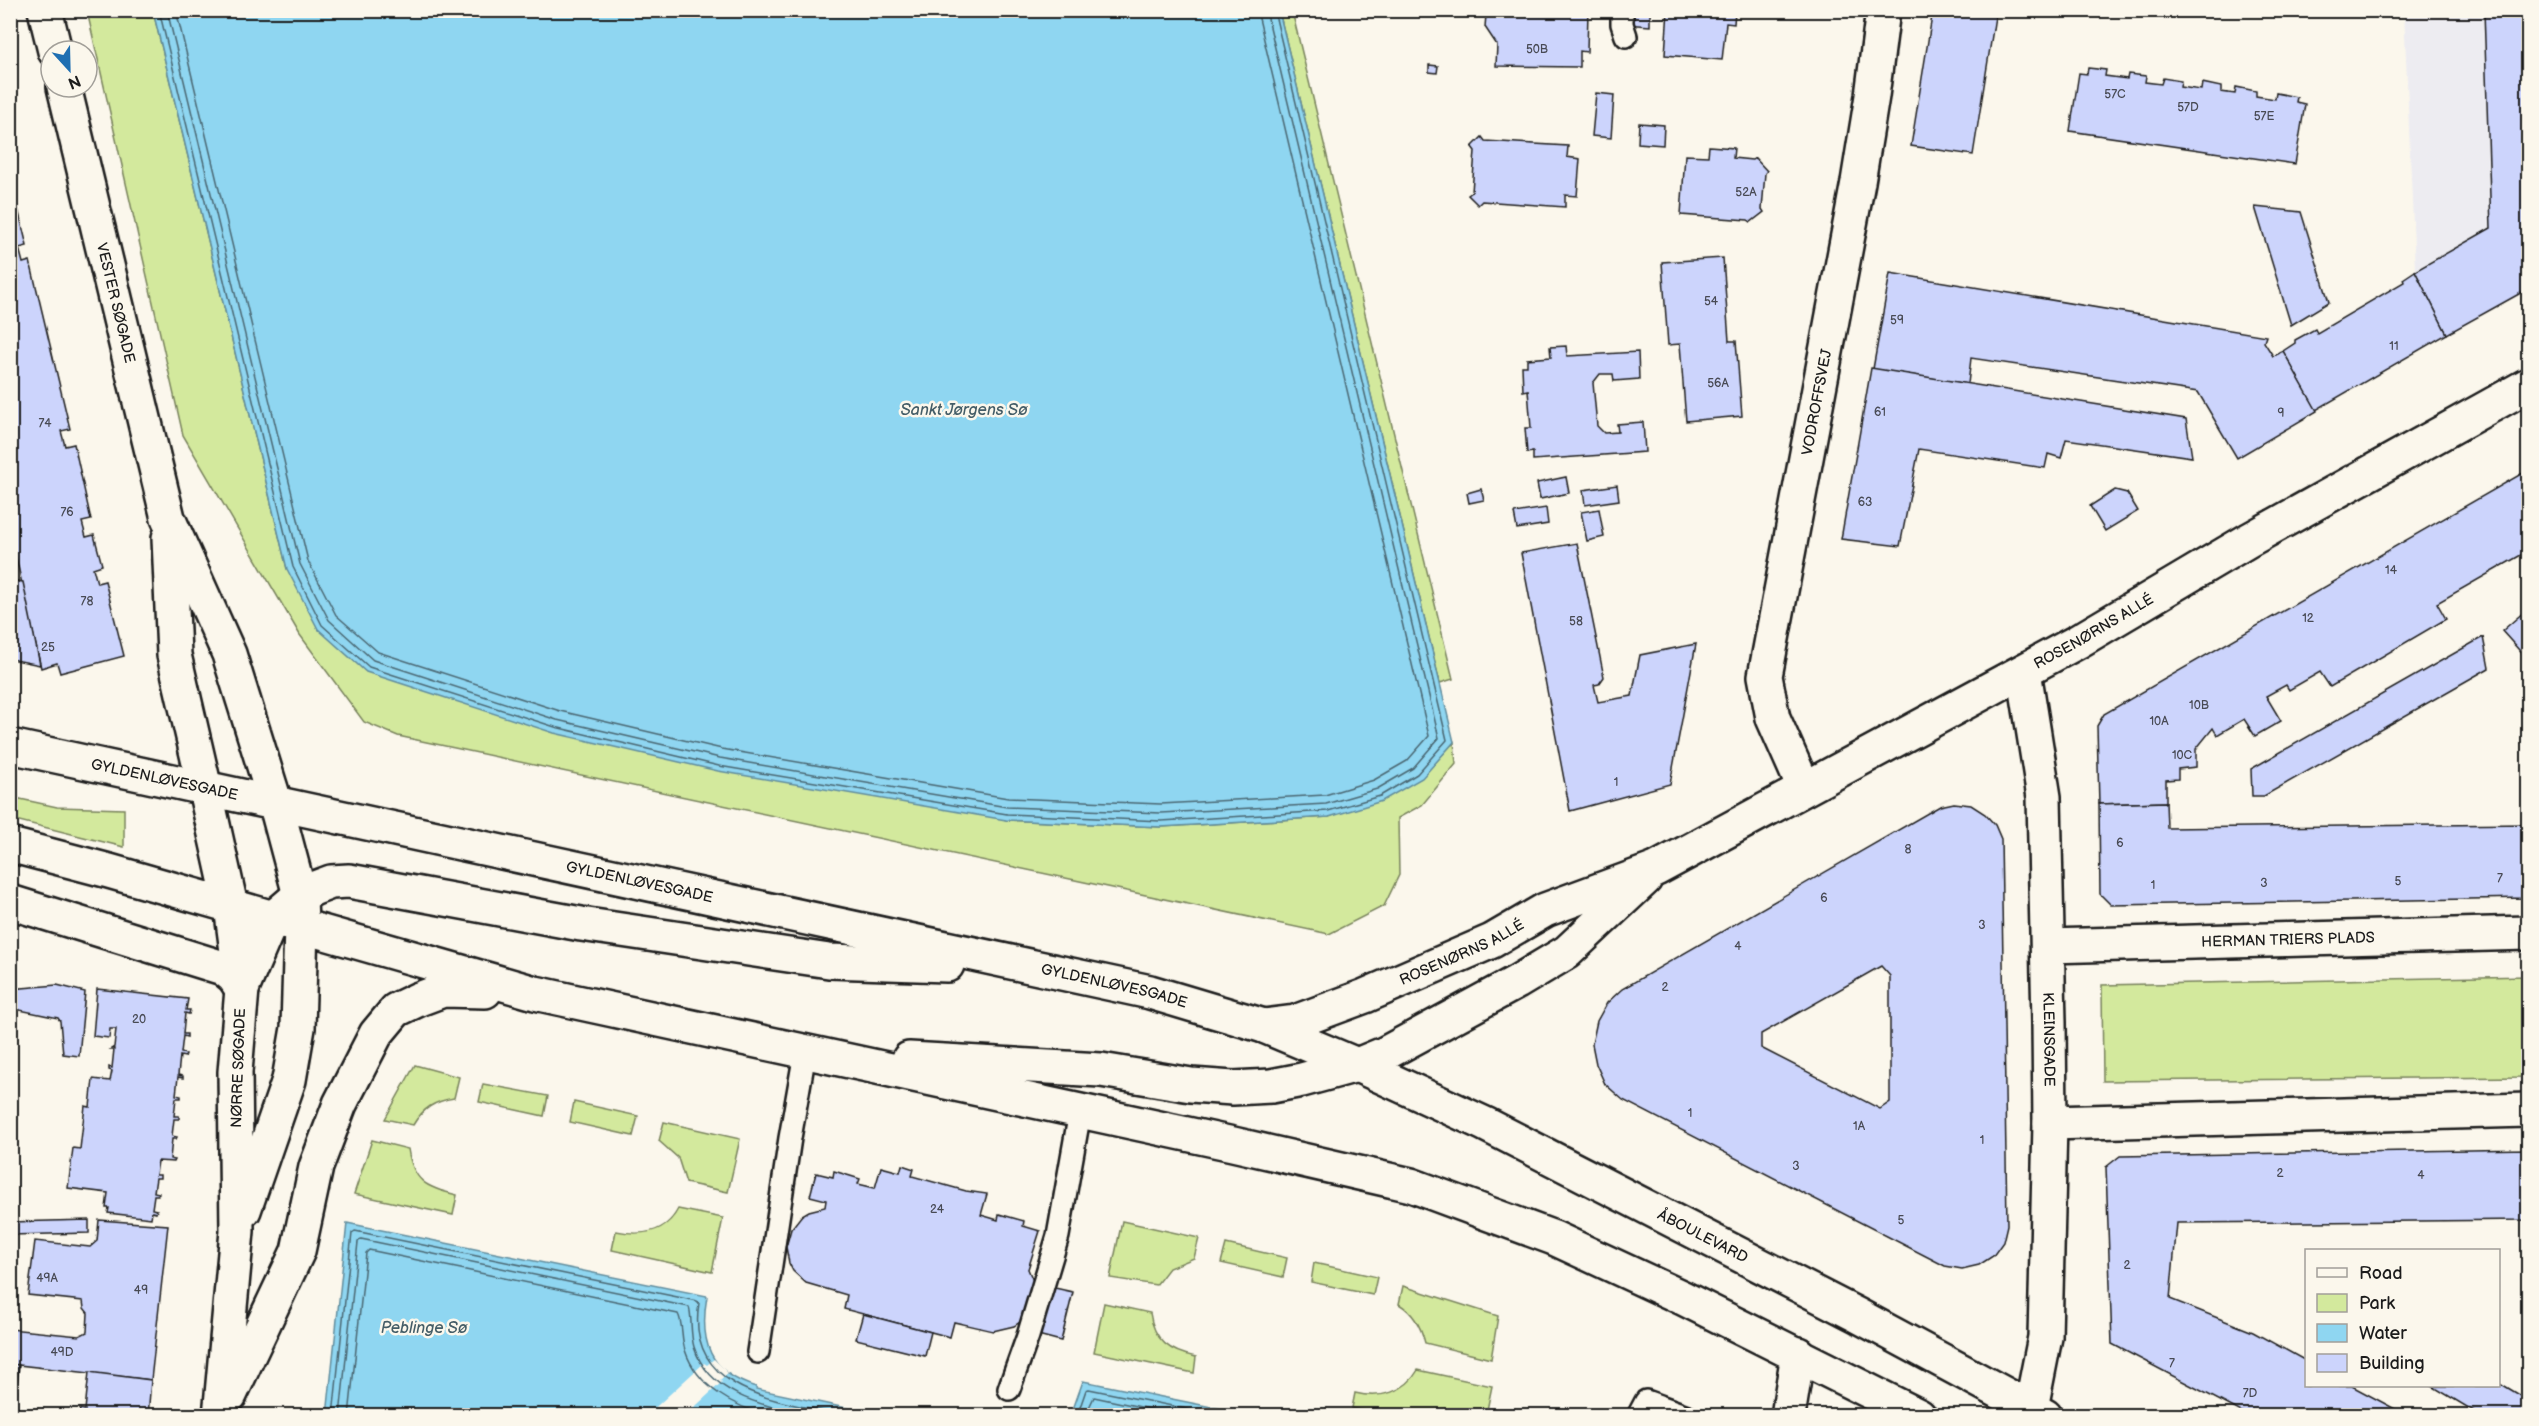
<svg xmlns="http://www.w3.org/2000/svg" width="2539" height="1426" viewBox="0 0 2539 1426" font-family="'Balsamiq Sans',sans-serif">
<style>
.built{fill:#edecf1}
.green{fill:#d3e99d;stroke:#78825c;stroke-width:1.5}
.water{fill:#8fd6f1;stroke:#618c9c;stroke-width:1.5}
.pier{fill:#fbf7ec}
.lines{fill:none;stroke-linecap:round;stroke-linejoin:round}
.shore{stroke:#4a6671;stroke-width:1.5}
.building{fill:#ccd4fc;stroke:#1c1c1c;stroke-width:1.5;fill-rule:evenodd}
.service-casing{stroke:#1c1c1c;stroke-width:26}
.minor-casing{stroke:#1c1c1c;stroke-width:38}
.tertiary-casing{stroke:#1c1c1c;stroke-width:38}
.service{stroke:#fbf7ec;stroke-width:21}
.minor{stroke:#fbf7ec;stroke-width:33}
.tertiary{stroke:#fbf7ec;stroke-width:33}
.labels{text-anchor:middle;stroke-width:5;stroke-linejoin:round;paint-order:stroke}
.number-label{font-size:12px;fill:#484a54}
.street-label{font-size:15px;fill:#1c1c1c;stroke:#fbf7ec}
.water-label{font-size:16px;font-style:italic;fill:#445d67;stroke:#fbf7ec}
</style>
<rect width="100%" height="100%" fill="#fbf7ec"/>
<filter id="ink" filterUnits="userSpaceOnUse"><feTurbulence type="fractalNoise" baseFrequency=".0167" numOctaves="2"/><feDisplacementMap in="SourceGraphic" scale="12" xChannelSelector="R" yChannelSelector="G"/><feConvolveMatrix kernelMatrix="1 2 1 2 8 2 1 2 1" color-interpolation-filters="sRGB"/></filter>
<g filter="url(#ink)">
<path class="built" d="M2404,11H2528V289L2447,334L2415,271Z"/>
<g class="green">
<path d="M87,11H153L287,569L1006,820L1161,827L1329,817L1421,778L1454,742L1456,764L1422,805L1398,818L1399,875L1384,906L1329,934L398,736L364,722L300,635L183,435Z"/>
<path d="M1279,11H1292L1453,679L1440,683Z"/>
<path d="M11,797L57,807L124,809V847L11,819Z"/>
<path d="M2528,976V1077L2103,1081L2102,985Z"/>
<path d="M415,1065L459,1077L454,1098C435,1101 423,1108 413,1125L385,1119Z"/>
<path d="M483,1084L548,1096L544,1116L479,1102Z"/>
<path d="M574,1102L638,1116L633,1136L570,1122Z"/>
<path d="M664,1122L740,1139L728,1192L686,1183L678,1158L659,1141Z"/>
<path d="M372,1140L408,1149C413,1181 426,1188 457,1195L453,1215L354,1194Z"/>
<path d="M678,1209L723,1218L712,1272L612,1250L616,1231C641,1236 665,1234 678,1209Z"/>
<path d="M1122,1221L1199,1238L1194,1258L1169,1268L1156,1285L1110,1278Z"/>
<path d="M1226,1244L1287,1258L1283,1277L1221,1263Z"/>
<path d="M1314,1263L1377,1277L1373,1295L1311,1282Z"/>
<path d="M1403,1286L1498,1316L1491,1359L1425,1343C1421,1326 1414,1313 1399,1304Z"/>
<path d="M1104,1303L1150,1313C1154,1341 1170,1352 1196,1357L1194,1373L1094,1352Z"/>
<path d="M1418,1370L1492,1386L1486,1415H1386L1352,1408L1355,1393C1380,1399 1405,1393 1418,1370Z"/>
</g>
<g class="water">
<path d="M153,11H1279L1454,742L1422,778L1382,801L1329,817L1161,827L1006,820L718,771L554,733L366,672L318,629L287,569Z"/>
<path d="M347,1223L707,1296C699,1341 709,1373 756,1387V1389L879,1415L327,1416Z"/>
<path d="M1083,1381L1251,1415H1071Z"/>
</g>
<path class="pier" d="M714,1359L728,1373L720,1380L722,1382L686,1415H647L704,1363L707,1365Z"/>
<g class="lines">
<g class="shore">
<path d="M159,10L293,567L322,625L369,667L555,727L719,766L1007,814L1161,821L1328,811L1380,796L1417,774L1447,740L1274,10"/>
<path d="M167,10L300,564L329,620L373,660L557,720L720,758L1007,807L1161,813L1326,804L1377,789L1413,768L1439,738L1266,10"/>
<path d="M176,10L308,561L336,615L378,652L560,711L722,749L1008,798L1161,804L1325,795L1374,780L1407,761L1429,736L1257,10"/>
<path d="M333,1416L352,1233L355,1231L697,1301L699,1303C684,1395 784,1402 849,1416"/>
<path d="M340,1416L358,1242L361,1239L689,1307C692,1314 690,1334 694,1347C710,1397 767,1406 811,1416"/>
<path d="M349,1416L366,1253L369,1250L678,1314C683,1323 681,1338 685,1350C697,1387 734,1407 770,1416"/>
<path d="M1077,1416L1086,1390L1089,1389L1221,1416"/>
<path d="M1085,1416L1094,1397L1183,1416"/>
</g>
</g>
<g class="building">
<path d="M1490,10H1588L1587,52L1580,51V67L1496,66L1497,45L1485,27L1486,15Z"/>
<path d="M1626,10H1650V26L1625,24Z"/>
<path d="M1668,10H1735L1734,24L1726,23L1722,60L1665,55Z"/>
<path d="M1933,10H1996L1973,155L1911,146Z"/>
<path d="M2484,10H2528V289L2447,334L2415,271L2491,228Z"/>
<path d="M1429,65L1438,66L1437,73L1429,72Z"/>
<path d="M2088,68L2106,70L2105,76L2127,79L2128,74L2146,76L2145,82L2161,84L2163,78L2181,81L2180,87L2201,90L2202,83L2221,87V92L2235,94L2236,87L2256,91V96L2275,99L2276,93L2297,97L2296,102L2305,104L2295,164L2070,131L2079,73L2087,74Z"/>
<path d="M1596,93L1614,95L1611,138L1592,136Z"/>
<path d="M1639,123L1664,125L1663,145L1638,143Z"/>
<path d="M1482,137L1485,141L1568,146L1567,157L1580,159L1577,196L1565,195V207L1482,201L1478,205L1468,195L1472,192L1475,151L1472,147Z"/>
<path d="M1709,146L1734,148L1733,158L1752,160L1755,158L1767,171L1765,173L1762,209L1764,212L1751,222L1748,220L1681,215L1685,155L1708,156Z"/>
<path d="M10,176L27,246L19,248L23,263L30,261L70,429L61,431L65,446L74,444L91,520L82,522L86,537L94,535L102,565L93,568L97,583L105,581L124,656L60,673L57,663L41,668L10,531Z"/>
<path d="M2255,207L2301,212L2329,302L2291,325Z"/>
<path d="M1723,258L1729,341H1736L1742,416L1686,421L1680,344L1668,345L1662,262Z"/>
<path d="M2415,271L2447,334L2316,410L2283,351L2295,343V340L2315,329L2317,333L2404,282L2403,279Z"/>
<path d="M1890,273L2266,336L2264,342L2273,356L2283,351L2317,411L2237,458L2198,392L1971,358L1968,384L1873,369Z"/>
<path d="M1566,346L1567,356L1638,352L1639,379L1614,381L1613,374H1600L1593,383L1597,426L1604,433L1618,432L1617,424L1643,422L1645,452L1533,460V452L1527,453L1525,428H1531L1528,390L1523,391L1522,366H1527V359L1551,357L1550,347Z"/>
<path d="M1871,368L2186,419L2192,457L2066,439L2061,458L2048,454L2045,468L1919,449L1900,546L1841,539Z"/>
<path d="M2528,470V551L2437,603L2446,619L2330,687L2320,672L2289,690L2286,685L2266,696L2281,721L2255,736L2244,719L2217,735L2213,728L2196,749V767L2178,769V779L2166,780V802L2099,804L2097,726L2104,714Z"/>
<path d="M1566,477L1569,493L1540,499L1537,483Z"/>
<path d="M1617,485L1619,500L1585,505L1583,490Z"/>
<path d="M1481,489L1484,500L1469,503L1467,493Z"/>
<path d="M2115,490L2127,493L2138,511L2105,531L2090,506Z"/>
<path d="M1546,508L1548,524L1517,529L1514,513Z"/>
<path d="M1599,509L1604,537L1587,541L1581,512Z"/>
<path d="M1577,543L1604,677L1599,684L1594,685L1598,702L1632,696L1640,655L1696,644L1670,784L1570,811L1521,553Z"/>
<path d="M10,580L23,582L40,665L10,659Z"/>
<path d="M2525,611L2528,614V660L2502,631Z"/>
<path d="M2483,637L2489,668L2264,796H2252L2251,769Z"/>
<path d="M2166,802L2167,828L2528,824V898L2111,905L2100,894L2099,804Z"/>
<path d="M1954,803L1971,805L1985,814L1995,825L2001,839L2004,1024L2007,1225L2003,1242L1993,1256L1979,1265L1962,1269L1945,1266L1623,1100L1605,1084L1596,1064L1592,1044L1597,1021L1607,1003L1622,989L1940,806ZM1881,966L1890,976V1102L1880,1109L1761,1048V1034Z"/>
<path d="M57,985L85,992L79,1056L63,1054L60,1021L58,1018L10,1008V989Z"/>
<path d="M97,989L188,999L186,1010H190L189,1014L185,1013L183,1034H187V1037L183,1036L181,1053L186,1054L185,1057L180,1056L178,1075L183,1076V1078L178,1077L176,1095L181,1096V1098H176L174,1116H179V1119H174L172,1136L177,1137L176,1139H172L170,1159L175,1160L174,1162L158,1161L156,1175H160V1178H156L154,1192L159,1193L158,1195H154L152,1209L157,1210L156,1213L152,1212L151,1218L108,1213L109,1208H106L108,1193L68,1188L73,1148L80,1149L85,1106L90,1107L93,1079L110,1081L112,1071L109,1070V1067L112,1068L114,1049H111L114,1047L116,1029H110L109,1038L93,1036Z"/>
<path d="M2528,1149V1220L2177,1223L2170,1299L2253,1332L2306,1361V1386H2352L2408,1416H2249L2112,1344L2106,1167L2120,1156Z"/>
<path d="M902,1165L914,1169L912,1176L966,1191L987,1194L981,1215L998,1220L999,1214L1024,1221L1023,1226L1040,1231L1028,1269L1034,1283L1023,1320L1014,1326L993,1331L954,1322L950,1337L844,1309L847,1295L806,1283L793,1271L789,1263L786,1247L791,1229L802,1215L809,1211L825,1207L826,1200L810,1196L816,1173L833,1177L834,1171L860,1179L858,1184L875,1188L881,1167L900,1172Z"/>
<path d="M89,1220V1233L10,1235V1222Z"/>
<path d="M99,1220L168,1225L151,1380L10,1364V1329L79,1336L87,1332L88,1313L84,1308L83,1301L28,1295L35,1241L90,1247L97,1241Z"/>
<path d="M1046,1286L1073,1292L1061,1341L1034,1334Z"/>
<path d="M863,1314L931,1332L925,1356L856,1339Z"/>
<path d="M10,1364L19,1365L17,1384L10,1383Z"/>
<path d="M89,1372L151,1380L148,1416H79L80,1409L85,1410Z"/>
<path d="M2498,1382L2528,1400V1416H2482L2432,1386H2498Z"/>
<path d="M10,1391H17L13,1416H10Z"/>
</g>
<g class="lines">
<defs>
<g id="service">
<path d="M1622,10V24L1626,36"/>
<path d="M758,1352L790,1138L805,1053"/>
<path d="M1009,1389L1028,1336L1058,1236L1080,1112"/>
<path d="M1638,1416L1646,1401L1687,1416"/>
</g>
<g id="minor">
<path d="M45,10L55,51"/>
<path id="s1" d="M64,87L168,518L229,654L276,805"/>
<path d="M169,538L174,655L205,789"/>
<path id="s2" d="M2024,671L2044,797L2049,1023L2050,1123L2045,1337L2031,1408"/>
<path id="s3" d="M1804,788L1773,718L1765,676L1858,182L1872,96L1883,10"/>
<path id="s4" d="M2048,946L2528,933"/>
<path d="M2050,1123L2528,1110"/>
<path d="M1788,1416L1798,1354"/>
</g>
<g id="tertiary">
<path id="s5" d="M10,746L1150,992L1264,1026L1357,1065L1485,1124L1857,1315L2045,1416"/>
<path d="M205,789L231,906L242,989L235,1072L237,1231L220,1416"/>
<path d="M10,845L109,871L535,993L1233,1144L1411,1185L1554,1238L1683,1298L1919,1416"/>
<path d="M10,902L223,968L234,977L242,989"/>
<path d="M242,989L272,919L300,895L315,888L331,882L349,881L581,924L829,961L947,965"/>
<path id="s6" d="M1264,1026L1295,1022L1365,996L1492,941L1545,910L1656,869L2077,642L2249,540L2528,385"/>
<path d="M909,1059L1101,1070L1191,1085L1233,1088L1271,1086L1302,1080L1357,1065L1386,1053L1517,982L1567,952L1645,879"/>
<path d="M244,1210L289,1080L298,1028L301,927L300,895L276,805"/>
<path d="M230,1395L298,1251L316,1167L340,1104L376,1034L396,1010L419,999L443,990L485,991"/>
</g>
</defs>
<use href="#service" class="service-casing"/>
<use href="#minor" class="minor-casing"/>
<use href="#tertiary" class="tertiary-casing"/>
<use href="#service" class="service"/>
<use href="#minor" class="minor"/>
<use href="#tertiary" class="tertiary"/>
</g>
</g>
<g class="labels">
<g class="number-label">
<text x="1537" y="53">50B</text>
<text x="2115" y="98">57C</text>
<text x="2188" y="111">57D</text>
<text x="2264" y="120">57E</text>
<text x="1746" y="196">52A</text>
<text x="1711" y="305">54</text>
<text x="1897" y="324">59</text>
<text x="2394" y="350">11</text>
<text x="1718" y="387">56A</text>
<text x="1880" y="416">61</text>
<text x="2281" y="417">9</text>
<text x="45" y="427">74</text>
<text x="1865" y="506">63</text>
<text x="67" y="516">76</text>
<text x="2391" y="574">14</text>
<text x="87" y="605">78</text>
<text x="2308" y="622">12</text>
<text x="1576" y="625">58</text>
<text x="48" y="651">25</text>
<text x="2199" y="709">10B</text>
<text x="2159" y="725">10A</text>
<text x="2182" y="759">10C</text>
<text x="1616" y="786">1</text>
<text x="2120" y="847">6</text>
<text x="1908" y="853">8</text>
<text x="2500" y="882">7</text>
<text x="2398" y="885">5</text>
<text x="2264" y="887">3</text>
<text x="2153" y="889">1</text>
<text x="1824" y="902">6</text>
<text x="1982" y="929">3</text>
<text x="1738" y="950">4</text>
<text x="1665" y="991">2</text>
<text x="139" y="1023">20</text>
<text x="1690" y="1117">1</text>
<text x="1859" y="1130">1A</text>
<text x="1982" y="1144">1</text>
<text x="1796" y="1170">3</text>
<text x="2280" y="1177">2</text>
<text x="2421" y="1179">4</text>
<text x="937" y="1213">24</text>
<text x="1901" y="1224">5</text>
<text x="2127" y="1269">2</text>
<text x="47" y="1282">49A</text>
<text x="141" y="1294">49</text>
<text x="62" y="1356">49D</text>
<text x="2172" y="1367">7</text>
<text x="2250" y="1397">7D</text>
</g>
<g class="street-label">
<text dy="5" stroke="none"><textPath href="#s1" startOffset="222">VESTER SØGADE</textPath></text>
<text dy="5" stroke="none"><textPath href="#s3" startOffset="398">VODROFFSVEJ</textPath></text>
<text dy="5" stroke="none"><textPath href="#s6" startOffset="922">ROSENØRNS ALLÉ</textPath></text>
<text dy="5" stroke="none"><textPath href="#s5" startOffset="158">GYLDENLØVESGADE</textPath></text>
<text dy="5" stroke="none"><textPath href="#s5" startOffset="644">GYLDENLØVESGADE</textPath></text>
<text dy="5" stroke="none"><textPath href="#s4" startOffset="240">HERMAN TRIERS PLADS</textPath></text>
<text dy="5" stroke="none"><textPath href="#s6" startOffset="212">ROSENØRNS ALLÉ</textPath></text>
<text dy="5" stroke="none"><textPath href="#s5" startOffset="1130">GYLDENLØVESGADE</textPath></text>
<text dy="5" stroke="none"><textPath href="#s2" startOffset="370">KLEINSGADE</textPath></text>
<text transform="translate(238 1068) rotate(-88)" y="5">NØRRE SØGADE</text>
<text dy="5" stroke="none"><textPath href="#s5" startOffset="1772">ÅBOULEVARD</textPath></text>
</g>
<g class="water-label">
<text x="964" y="415">Sankt Jørgens Sø</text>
<text x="424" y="1333">Peblinge Sø</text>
</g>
</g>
<rect width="2539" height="1426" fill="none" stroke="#fbf7ec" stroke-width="36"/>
<rect x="18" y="18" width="2503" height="1390" fill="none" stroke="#1c1c1c" stroke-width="2" filter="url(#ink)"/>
<rect x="2305" y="1249" width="195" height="138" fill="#fbf7ec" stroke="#a29f99" stroke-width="1.5"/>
<rect x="2317" y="1268" width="30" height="9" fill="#fbf7ec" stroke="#a29f99" stroke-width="1.5"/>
<text x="2359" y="1279" font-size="18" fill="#1c1c1c">Road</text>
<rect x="2317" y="1294" width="30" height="18" fill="#d3e99d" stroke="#a29f99" stroke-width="1.5"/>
<text x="2359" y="1309" font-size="18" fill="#1c1c1c">Park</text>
<rect x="2317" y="1324" width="30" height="18" fill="#8fd6f1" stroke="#a29f99" stroke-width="1.5"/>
<text x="2359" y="1339" font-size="18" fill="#1c1c1c">Water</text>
<rect x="2317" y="1354" width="30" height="18" fill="#ccd4fc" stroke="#a29f99" stroke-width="1.5"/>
<text x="2359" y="1369" font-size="18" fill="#1c1c1c">Building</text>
<g transform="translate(69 69) rotate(158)"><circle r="28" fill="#fbf7ec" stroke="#a29f99" stroke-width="1.5"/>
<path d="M0-4.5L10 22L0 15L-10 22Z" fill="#1f6fb2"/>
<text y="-9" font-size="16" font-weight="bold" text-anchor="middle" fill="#1c1c1c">N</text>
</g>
</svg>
